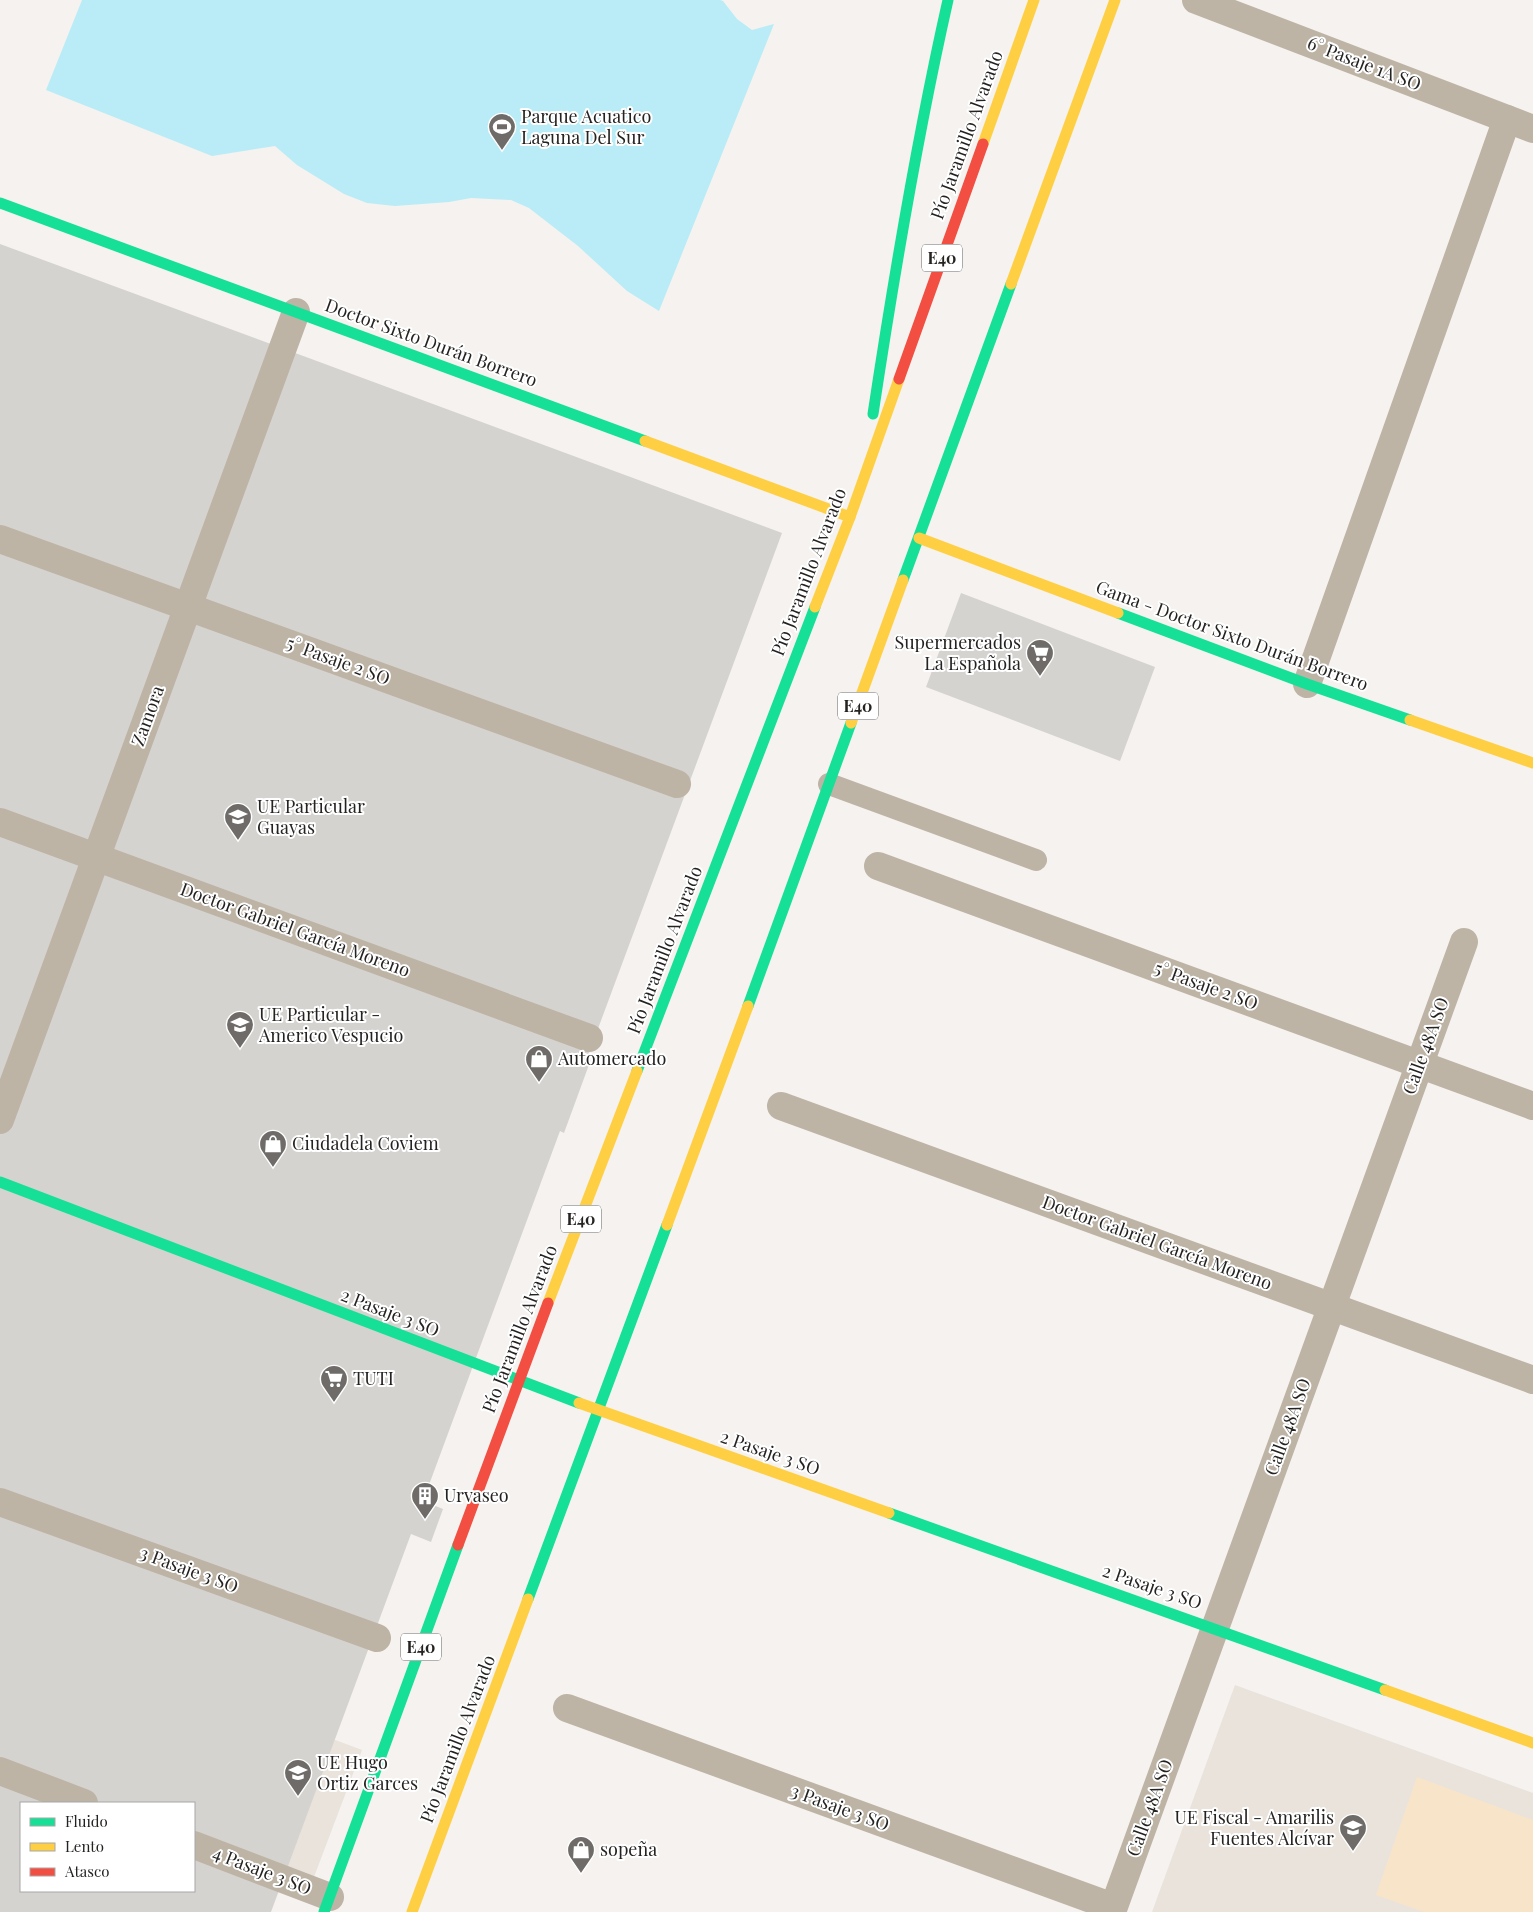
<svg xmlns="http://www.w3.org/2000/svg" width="1533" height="1912" viewBox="0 0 1533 1912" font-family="'Playfair Display',serif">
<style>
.built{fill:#e9e3db}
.green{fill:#f8e5c9}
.water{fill:#b9ecf6}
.building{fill:#d5d3d0;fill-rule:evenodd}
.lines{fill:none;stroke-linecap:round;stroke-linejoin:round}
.lane{stroke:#beb4a5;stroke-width:22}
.street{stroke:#beb4a5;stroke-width:28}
.fast{stroke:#16e098;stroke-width:11}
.slow{stroke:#ffcf43;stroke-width:11}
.jam{stroke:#f24e42;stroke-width:11}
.labels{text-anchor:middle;stroke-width:4;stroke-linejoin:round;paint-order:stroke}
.shield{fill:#fff;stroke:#666564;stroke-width:1}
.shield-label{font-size:16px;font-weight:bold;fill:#252321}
.street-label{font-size:18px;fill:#252321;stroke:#fff}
.poi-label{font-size:18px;fill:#252321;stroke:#fff;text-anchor:start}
</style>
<rect width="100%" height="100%" fill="#f5f2ef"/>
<g class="built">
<path d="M1235,1685L1533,1793V1912H1152Z"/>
<path d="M282,1720L362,1750L314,1877L234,1845Z"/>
</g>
<path class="green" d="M1417,1777L1533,1820V1912H1424L1376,1895Z"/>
<path class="water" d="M82,0H720L723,1L737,19L752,30L774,24L659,311L627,291L578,246L529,208L511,200L471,198L449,202L395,206L367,203L344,194L297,165L275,146L212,156L46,90Z"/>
<g class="building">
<path d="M0,244L782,533L586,1061L590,1062L564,1133L560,1131L423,1501L443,1509L431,1542L411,1534L271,1912H0ZM21,1803H194V1891H21Z"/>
<path d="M961,593L1155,667L1120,761L926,687Z"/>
</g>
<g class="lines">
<path class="lane" d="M829,784L1036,860"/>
<g class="street">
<path d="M1196,0L1533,129"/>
<path d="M0,539L677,784"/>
<path d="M1307,684L1507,119"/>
<path d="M0,822L589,1038"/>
<path d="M878,866L1533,1106"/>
<path d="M781,1106L1533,1380"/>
<path d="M0,1120L296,312"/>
<path d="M0,1502L377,1638"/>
<path d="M567,1708L1113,1907"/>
<path d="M0,1771L84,1803"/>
<path d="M194,1845L330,1897"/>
<path d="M1112,1912L1464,942"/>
</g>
<g class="fast">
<path d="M0,203L645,441"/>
<path d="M873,414C894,275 917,137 948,0"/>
<path d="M903,580L1011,284"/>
<path d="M1118,613L1307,684L1410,720"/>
<path d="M748,1006L851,723"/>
<path d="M637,1071L815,607"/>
<path d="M0,1182L579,1403"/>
<path d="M889,1513L1385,1690"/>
<path d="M528,1599L667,1225"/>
<path d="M324,1912L458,1545"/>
</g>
<g class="slow">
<path d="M983,144L1034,0"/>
<path d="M1011,284L1115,0"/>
<path d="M645,441L850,517"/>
<path d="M919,538L1118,613"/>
<path d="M815,607L850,517L899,379"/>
<path d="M1410,720L1533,763"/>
<path d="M851,723L903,580"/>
<path d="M667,1225L748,1006"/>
<path d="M548,1303L637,1071"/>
<path d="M579,1403L889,1513"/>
<path d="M1385,1690L1533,1743"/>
<path d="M412,1912L528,1599"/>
</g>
<g class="jam">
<path d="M899,379L983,144"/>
<path d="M458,1545L548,1303"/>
</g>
</g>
<defs>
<symbol id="stadium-pin" viewBox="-11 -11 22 30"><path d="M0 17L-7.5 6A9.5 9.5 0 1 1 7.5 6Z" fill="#6e6b69" stroke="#fff"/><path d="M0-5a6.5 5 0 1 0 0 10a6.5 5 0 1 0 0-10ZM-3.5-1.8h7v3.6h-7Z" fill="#fff"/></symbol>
<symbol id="supermarket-pin" viewBox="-11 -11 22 30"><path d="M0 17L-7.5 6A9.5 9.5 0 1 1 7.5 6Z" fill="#6e6b69" stroke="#fff"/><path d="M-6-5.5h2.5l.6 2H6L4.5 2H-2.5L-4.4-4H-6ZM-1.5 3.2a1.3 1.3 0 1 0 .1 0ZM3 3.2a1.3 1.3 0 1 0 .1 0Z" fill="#fff"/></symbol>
<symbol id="school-pin" viewBox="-11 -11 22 30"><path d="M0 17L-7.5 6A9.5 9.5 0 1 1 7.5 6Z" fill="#6e6b69" stroke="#fff"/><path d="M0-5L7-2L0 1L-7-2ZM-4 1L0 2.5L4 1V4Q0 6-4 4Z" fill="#fff"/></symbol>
<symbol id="shop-pin" viewBox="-11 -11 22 30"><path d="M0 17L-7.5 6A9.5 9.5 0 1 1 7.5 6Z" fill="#6e6b69" stroke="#fff"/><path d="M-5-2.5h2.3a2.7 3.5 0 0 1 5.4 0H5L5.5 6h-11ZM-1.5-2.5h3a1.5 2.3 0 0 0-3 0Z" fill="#fff"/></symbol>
<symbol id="building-pin" viewBox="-11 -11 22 30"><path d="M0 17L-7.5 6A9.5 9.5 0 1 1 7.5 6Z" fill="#6e6b69" stroke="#fff"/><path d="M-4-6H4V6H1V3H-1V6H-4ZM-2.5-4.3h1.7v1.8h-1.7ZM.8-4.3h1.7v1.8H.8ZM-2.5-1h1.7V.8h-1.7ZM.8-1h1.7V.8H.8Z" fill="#fff"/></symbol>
</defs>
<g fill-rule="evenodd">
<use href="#stadium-pin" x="486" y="111" width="32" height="43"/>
<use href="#supermarket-pin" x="1024" y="637" width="32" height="43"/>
<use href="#school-pin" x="222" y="801" width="32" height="43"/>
<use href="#school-pin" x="224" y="1009" width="32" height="43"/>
<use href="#shop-pin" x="523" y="1043" width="32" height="43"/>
<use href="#shop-pin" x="257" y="1128" width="32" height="43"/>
<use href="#supermarket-pin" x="318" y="1363" width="32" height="43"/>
<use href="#building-pin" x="409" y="1480" width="32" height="43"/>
<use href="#school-pin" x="282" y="1757" width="32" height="43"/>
<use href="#school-pin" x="1337" y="1812" width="32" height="43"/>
<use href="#shop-pin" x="565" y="1834" width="32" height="43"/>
</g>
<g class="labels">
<g class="shield">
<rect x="922" y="244.5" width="40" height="27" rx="4"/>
<rect x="838" y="692.5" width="40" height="27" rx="4"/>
<rect x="561" y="1205.5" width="40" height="27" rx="4"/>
<rect x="401" y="1633.5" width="40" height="27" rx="4"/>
</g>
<g class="shield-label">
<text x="942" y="264">E40</text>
<text x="858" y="712">E40</text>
<text x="581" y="1225">E40</text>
<text x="421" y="1653">E40</text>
</g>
<g class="street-label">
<text transform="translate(1364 64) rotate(21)" y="6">6° Pasaje 1A SO</text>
<text transform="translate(967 135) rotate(-70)" y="6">Pío Jaramillo Alvarado</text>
<text transform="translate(431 343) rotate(20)" y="6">Doctor Sixto Durán Borrero</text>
<text transform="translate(809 572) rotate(-69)" y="6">Pío Jaramillo Alvarado</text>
<text transform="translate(1232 636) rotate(20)" y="6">Gama - Doctor Sixto Durán Borrero</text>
<text transform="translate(338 661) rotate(20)" y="6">5° Pasaje 2 SO</text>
<text transform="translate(148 716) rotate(-70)" y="6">Zamora</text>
<text transform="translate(295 930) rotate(20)" y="6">Doctor Gabriel García Moreno</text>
<text transform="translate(665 950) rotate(-69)" y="6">Pío Jaramillo Alvarado</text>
<text transform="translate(1206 986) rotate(20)" y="6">5° Pasaje 2 SO</text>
<text transform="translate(1426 1046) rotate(-70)" y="6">Calle 48A SO</text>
<text transform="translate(1157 1243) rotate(20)" y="6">Doctor Gabriel García Moreno</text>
<text transform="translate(390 1313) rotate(21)" y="6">2 Pasaje 3 SO</text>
<text transform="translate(520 1329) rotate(-69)" y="6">Pío Jaramillo Alvarado</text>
<text transform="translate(1288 1427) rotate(-70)" y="6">Calle 48A SO</text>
<text transform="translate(770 1453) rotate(19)" y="6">2 Pasaje 3 SO</text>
<text transform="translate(189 1570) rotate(20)" y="6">3 Pasaje 3 SO</text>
<text transform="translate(1152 1587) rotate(19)" y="6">2 Pasaje 3 SO</text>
<text transform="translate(458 1739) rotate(-69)" y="6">Pío Jaramillo Alvarado</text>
<text transform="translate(840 1808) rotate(20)" y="6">3 Pasaje 3 SO</text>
<text transform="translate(1150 1808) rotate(-70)" y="6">Calle 48A SO</text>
<text transform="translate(262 1871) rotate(21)" y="6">4 Pasaje 3 SO</text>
</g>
<g class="poi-label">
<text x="521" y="123">Parque Acuatico<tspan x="521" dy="21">Laguna Del Sur</tspan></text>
<text x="1021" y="649" text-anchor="end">Supermercados<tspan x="1021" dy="21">La Española</tspan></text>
<text x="257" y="813">UE Particular<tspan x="257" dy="21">Guayas</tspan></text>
<text x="259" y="1021">UE Particular -<tspan x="259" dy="21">Americo Vespucio</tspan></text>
<text x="558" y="1065">Automercado</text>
<text x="292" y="1150">Ciudadela Coviem</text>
<text x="353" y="1385">TUTI</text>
<text x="444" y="1502">Urvaseo</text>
<text x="317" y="1769">UE Hugo<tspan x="317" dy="21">Ortiz Garces</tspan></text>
<text x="1334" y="1824" text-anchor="end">UE Fiscal - Amarilis<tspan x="1334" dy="21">Fuentes Alcívar</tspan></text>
<text x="600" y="1856">sopeña</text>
</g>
</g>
<rect x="20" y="1802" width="175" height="90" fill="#ffffff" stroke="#a8a7a6"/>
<rect x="30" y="1818" width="25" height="8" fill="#16e098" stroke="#a8a7a6"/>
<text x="65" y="1827" font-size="15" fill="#252321">Fluido</text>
<rect x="30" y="1843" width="25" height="8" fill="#ffcf43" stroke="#a8a7a6"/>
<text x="65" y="1852" font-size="15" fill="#252321">Lento</text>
<rect x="30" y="1868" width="25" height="8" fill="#f24e42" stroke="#a8a7a6"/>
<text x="65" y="1877" font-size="15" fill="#252321">Atasco</text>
</svg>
